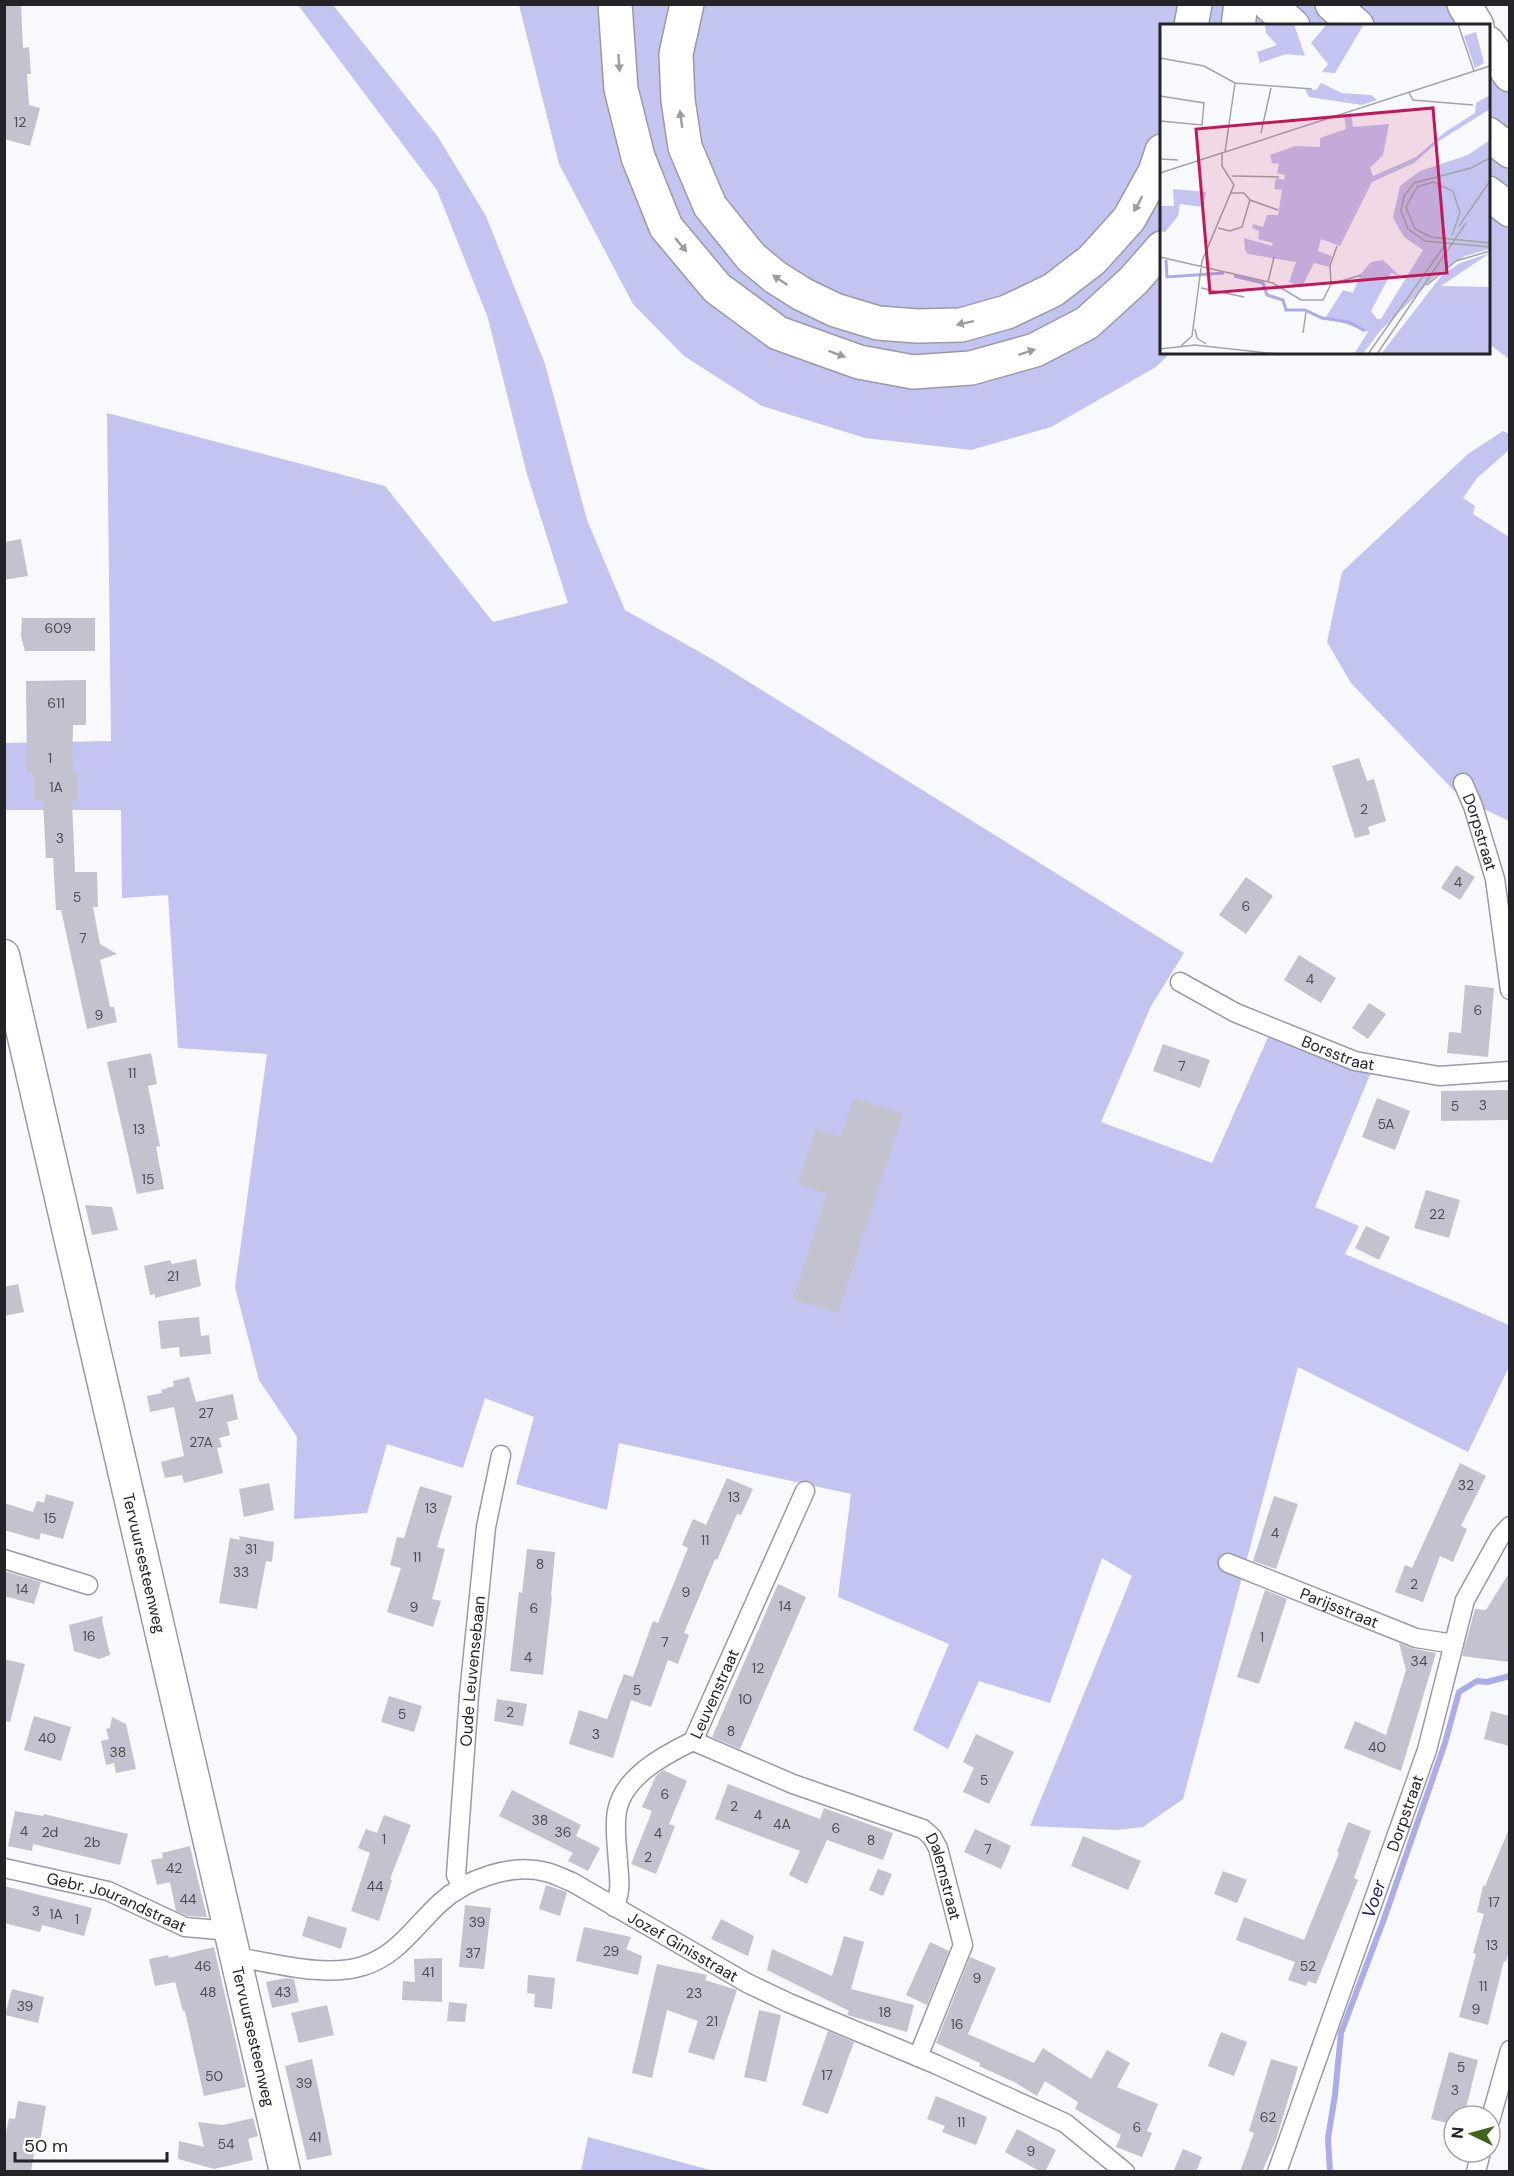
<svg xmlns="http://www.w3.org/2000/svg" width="1514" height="2176" viewBox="0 0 1514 2176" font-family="'DM Sans',sans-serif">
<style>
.green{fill:#c3c4ef}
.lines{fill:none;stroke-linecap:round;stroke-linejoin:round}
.stream{stroke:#acace7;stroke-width:6}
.building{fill:#c2c3ce}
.street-casing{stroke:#9a9aa5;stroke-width:21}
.primary-casing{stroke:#9a9aa5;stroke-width:33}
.highway-casing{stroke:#9a9aa5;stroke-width:36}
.street{stroke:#fff;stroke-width:18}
.primary{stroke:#fff;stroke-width:30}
.highway{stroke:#fff;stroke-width:33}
.oneway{fill:#9c9c9e}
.labels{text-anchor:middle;stroke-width:4.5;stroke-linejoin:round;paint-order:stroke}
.number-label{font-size:14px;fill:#4c4c52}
.street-label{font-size:16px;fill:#242428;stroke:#fff}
.water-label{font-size:18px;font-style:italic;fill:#2a2063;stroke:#fff}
.inset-river{fill:none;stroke:#acace7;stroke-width:3}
.inset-road{fill:none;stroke:#a3a4a8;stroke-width:1.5}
.view{fill:#c2185b;fill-opacity:0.15;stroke:#c2185b;stroke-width:3}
.inset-edge{fill:none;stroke:#242428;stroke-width:3}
</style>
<rect width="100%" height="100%" fill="#f8f9fd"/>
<g class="green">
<path d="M1464,4L1477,25L1162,26V352L1170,353L1156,367L1051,427L971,450L865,438L762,406L684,356L633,304L559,164L519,5Z"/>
<path d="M298,5H333L438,137L486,216L545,364L587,520L625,610L712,659L1184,953L1151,1006L1101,1122L1212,1163L1270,1033L1372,1070L1315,1207L1359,1226L1345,1254L1509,1325V1367L1468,1452L1298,1367L1183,1799L1143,1827L1117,1830L1030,1826L1132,1576L1102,1558L1050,1703L979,1681L948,1749L913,1730L949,1644L838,1597L851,1494L619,1443L607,1510L516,1484L534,1417L485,1398L463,1468L387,1444L367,1513L294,1519L297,1437L259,1380L235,1287L267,1054L178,1048L168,895L122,898L121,810H5L4,743L111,741L107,413L385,486L493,622L568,603L527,474L488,318L437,190Z"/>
<path d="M1488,43L1509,75V359L1489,344Z"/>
<path d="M1503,431L1509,434V450L1477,478L1463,498L1475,506L1473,514L1509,537V821L1461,798L1351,683L1327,642L1342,572L1468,454Z"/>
<path d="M588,2137L714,2171H581Z"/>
</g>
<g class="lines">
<path class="stream" d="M1330,2172L1328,2138L1335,2095L1341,2033L1384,1919L1445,1743L1459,1692L1477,1681L1487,1682L1510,1676"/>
</g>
<g class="building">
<path d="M4,4H21L23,48L29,47L31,74H27L29,105L40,108L30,146L4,139Z"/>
<path d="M21,539L28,576L4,580V542Z"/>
<path d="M22,618H95V651H25L21,637Z"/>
<path d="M86,680V725H73L72,771L78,772V801H72L75,872H97L98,907H93L100,944L117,954L100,960L110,1007H114L117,1022L87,1029L61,910H56L53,858H46L43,801H34V773H27L26,681Z"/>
<path d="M1359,758L1367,781L1374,779L1386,821L1368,827L1370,834L1355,838L1332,766Z"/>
<path d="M1456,865L1475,877L1460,900L1441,888Z"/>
<path d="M1246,877L1273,896L1246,934L1219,915Z"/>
<path d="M1299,955L1336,978L1321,1003L1284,980Z"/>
<path d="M1465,985L1494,988L1488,1057L1447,1053L1449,1032L1461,1033Z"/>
<path d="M1369,1003L1386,1014L1368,1039L1352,1028Z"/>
<path d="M1163,1044L1210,1060L1200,1088L1153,1071Z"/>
<path d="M151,1053L157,1084L148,1086L160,1146L156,1147L164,1189L137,1194L107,1062Z"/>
<path d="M1509,1090V1120L1441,1121V1091Z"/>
<path d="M854,1098L903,1114L838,1313L793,1299L827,1194L798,1184L816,1129L841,1137Z"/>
<path d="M1377,1098L1410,1111L1395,1150L1362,1137Z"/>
<path d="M1426,1190L1460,1200L1449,1238L1414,1228Z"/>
<path d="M85,1205L112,1207L118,1230L92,1235Z"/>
<path d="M1366,1226L1390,1237L1379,1260L1355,1248Z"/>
<path d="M196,1259L201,1286L155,1298V1294L150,1295L144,1266L170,1260L172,1264Z"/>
<path d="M18,1284L24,1312L4,1316V1287Z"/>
<path d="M199,1317L201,1336L209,1335L211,1354L180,1357L179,1347L161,1349L158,1321Z"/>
<path d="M189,1377L196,1402L233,1394L238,1419L227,1422L230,1435L219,1438L222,1447L217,1448L223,1473L184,1483L182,1475L165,1478L161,1462L184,1456L174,1407L150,1412L147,1396L162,1393L161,1390L174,1386L173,1381Z"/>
<path d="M1460,1463L1486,1476L1461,1526L1467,1529L1453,1562L1440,1556L1423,1602L1395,1592L1405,1565L1412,1568Z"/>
<path d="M727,1478L753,1489L741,1515L737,1514L717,1560L715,1559L684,1633L689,1635L678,1664L668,1660L651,1707L631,1700L613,1758L569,1744L579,1710L607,1719L624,1674L633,1677L653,1621L658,1623L688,1548L682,1545L693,1519L706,1525Z"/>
<path d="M269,1483L274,1510L244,1517L239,1489Z"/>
<path d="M420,1486L452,1496L437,1547L445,1549L432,1599L441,1601L433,1627L387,1612L401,1568L390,1565L397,1537L404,1538Z"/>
<path d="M46,1494L74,1502L63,1539L41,1533L39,1540L4,1530V1503L33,1512L37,1501L44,1503Z"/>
<path d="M1274,1496L1298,1504L1276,1569L1253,1561Z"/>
<path d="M239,1536L274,1542L272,1562L266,1561L257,1609L219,1603L230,1538L240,1540Z"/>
<path d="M527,1549L555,1552L551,1596L552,1597L543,1675L510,1671L519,1592L522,1593Z"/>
<path d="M4,1571L41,1582L34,1604L4,1596Z"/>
<path d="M1509,1573V1662L1462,1656L1475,1609L1486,1610Z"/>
<path d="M778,1584L806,1597L740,1749L712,1737Z"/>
<path d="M1265,1590L1287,1599L1259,1684L1237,1677Z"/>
<path d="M103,1616L102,1620L110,1655L99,1659L74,1651L69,1625Z"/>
<path d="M1399,1643L1414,1649L1436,1653L1401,1771L1344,1748L1355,1721L1386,1735L1406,1670Z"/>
<path d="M4,1659L25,1664L10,1722L4,1721Z"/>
<path d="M389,1696L422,1706L414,1732L381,1722Z"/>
<path d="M497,1699L527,1704L523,1726L494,1721Z"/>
<path d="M1491,1711L1509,1716V1746L1484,1739Z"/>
<path d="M34,1716L71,1727L61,1761L24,1750Z"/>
<path d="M112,1717L126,1724L136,1769L116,1773L114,1763L106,1765L101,1741L109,1739L106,1729L110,1728Z"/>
<path d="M976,1734L1014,1752L989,1804L963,1792L974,1768L963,1762Z"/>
<path d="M663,1770L687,1781L669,1824L675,1826L656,1874L631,1864L652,1811L642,1807L656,1776Z"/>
<path d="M728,1784L820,1819L824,1808L893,1833L883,1860L827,1840L807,1884L789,1875L800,1851L715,1819Z"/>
<path d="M512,1790L581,1825L576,1836L600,1848L588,1871L568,1861L573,1853L499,1816Z"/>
<path d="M15,1811L43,1816L44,1814L128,1834L120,1865L33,1844L32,1851L8,1846Z"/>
<path d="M384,1815L411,1825L390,1879L392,1880L379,1921L351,1911L370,1853L358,1848L366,1829L377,1833Z"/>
<path d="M1348,1822L1371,1831L1354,1878L1358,1880L1316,1984L1308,1981L1306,1986L1288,1980L1295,1962L1236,1940L1244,1917L1304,1940L1339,1853L1337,1852Z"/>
<path d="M975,1829L1011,1846L1001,1869L964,1852Z"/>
<path d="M1509,1829V1951L1506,1962L1504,1961L1488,2025L1459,2017L1476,1954L1473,1953L1484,1914L1477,1912L1483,1886H1485Z"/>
<path d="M1083,1836L1141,1861L1128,1890L1071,1866Z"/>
<path d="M190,1846L197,1876L207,1917L188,1916L176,1911L170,1882L157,1885L151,1860L163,1858L162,1853Z"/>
<path d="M878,1869L892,1874L883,1896L869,1890Z"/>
<path d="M1223,1871L1247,1880L1237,1903L1214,1894Z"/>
<path d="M546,1885L567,1892L560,1916L539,1909Z"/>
<path d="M4,1886L92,1908L84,1936L42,1925L40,1932L4,1923Z"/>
<path d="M465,1905L491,1908L484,1969L459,1967Z"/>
<path d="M308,1916L347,1928L341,1949L302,1936Z"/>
<path d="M721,1919L754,1936L748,1956L711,1939Z"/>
<path d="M584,1927L631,1937L626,1949L642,1956L638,1975L576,1961Z"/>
<path d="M844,1936L864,1942L851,1989L914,2005L907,2032L847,2015L849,2011L767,1970L772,1949L832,1976Z"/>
<path d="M930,1942L949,1951L927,2005L906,1995Z"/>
<path d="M214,1947L246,2087L204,2096L185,2011H183L175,1982L155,1986L149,1959L168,1955L169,1958Z"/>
<path d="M970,1957L996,1968L968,2034L1034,2063L1043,2048L1091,2079L1107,2050L1130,2063L1117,2087L1158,2104L1147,2131L1152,2133L1142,2157L1116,2147L1121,2135L1075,2109L1078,2102L1045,2081L1037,2096L1016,2083L979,2066L980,2063L936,2043Z"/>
<path d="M442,1958V2002L402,2000L403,1981L415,1982L414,1959Z"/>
<path d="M657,1964L707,1975L705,1980L737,1990L714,2060L688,2052L698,2021L667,2010L652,2078L632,2073Z"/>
<path d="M528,1975L555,1978L552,2009L534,2007L535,1994L527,1993Z"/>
<path d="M287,1978L294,1979L299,2002L272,2008L266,1982Z"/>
<path d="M12,1989L44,1997L38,2023L5,2015Z"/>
<path d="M449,2002L467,2004L465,2022L447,2021Z"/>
<path d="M327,2005L334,2035L299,2043L291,2013Z"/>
<path d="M759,2010L781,2015L766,2082L744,2077Z"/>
<path d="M828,2031L854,2042L828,2114L802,2105Z"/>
<path d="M1221,2032L1247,2042L1234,2076L1208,2066Z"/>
<path d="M1449,2052L1478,2060L1464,2116H1454V2125L1431,2119Z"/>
<path d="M312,2059L332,2155L307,2160L285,2066Z"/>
<path d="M1271,2059L1298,2067L1276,2140L1262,2172H1240L1254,2133L1249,2131Z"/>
<path d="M936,2096L987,2117L976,2145L942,2132L945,2126L927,2119Z"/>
<path d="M18,2101L46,2106L40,2142L36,2141L31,2172H4V2142L9,2118L15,2119Z"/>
<path d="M253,2118L258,2136L248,2139L253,2160L214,2169L178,2159L179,2141L204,2147L198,2122L223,2125Z"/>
<path d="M1017,2129L1056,2150L1045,2172H1041L1005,2152Z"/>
<path d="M1183,2149L1202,2157L1196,2172H1173Z"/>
</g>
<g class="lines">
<defs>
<g id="street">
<path id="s1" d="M1463,783L1473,806L1495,879L1510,990"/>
<path id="s2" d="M1180,982L1236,1013L1355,1061L1439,1076L1510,1071"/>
<path d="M4,1559L88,1585"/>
<path id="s3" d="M1228,1563L1416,1638L1454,1644"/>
<path id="s4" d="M693,1741L793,1784L923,1829L932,1837L938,1848L963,1945L918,2057"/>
<path id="s5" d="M4,1868L108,1891L185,1927L230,1931"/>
<path id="s6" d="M462,1887L456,1875L469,1695L486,1527L501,1455"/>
<path id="s7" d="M614,1907C622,1891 619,1879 618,1862C617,1845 614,1828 617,1811C623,1777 664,1755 693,1741L805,1491"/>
<path id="s8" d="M236,1957C274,1963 326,1978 363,1966C397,1956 415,1926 440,1903C466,1879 511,1863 546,1872C555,1874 564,1879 572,1882L747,1983L789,2003L935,2064L1065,2123L1125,2172"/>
<path d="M1490,2121L1510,2050"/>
<path id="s9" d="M1277,2172L1427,1750L1465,1600L1500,1537L1510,1526"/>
<path d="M1476,2172L1481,2152"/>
</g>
<g id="primary">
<path id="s10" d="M4,955L285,2172"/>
</g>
<g id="highway">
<path d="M615,4L621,89L638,157L666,227L717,288L778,333L859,362L913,372L971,368L1035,350L1087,323L1133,281L1162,248"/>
<path d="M687,4L676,54L678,100L685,147L710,206L751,257L775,277L802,294L835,310L878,323L917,326L961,325L1007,312L1053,290L1092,260L1129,219L1155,172L1162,151"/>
<path d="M1269,4L1293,26"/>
<path d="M1332,4L1357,26"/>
<path d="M1464,4L1477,26"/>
<path d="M1191,26L1195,4"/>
<path d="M1238,26L1241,4"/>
<path d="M1488,43L1510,75"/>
<path d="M1488,134L1510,151"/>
<path d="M1488,193L1510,210"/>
</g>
</defs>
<use href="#street" class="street-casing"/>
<use href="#primary" class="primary-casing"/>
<use href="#highway" class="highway-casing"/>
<use href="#street" class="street"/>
<use href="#primary" class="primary"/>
<use href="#highway" class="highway"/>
</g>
<defs><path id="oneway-solid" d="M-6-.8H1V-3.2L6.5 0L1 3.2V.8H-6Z" transform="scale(1.5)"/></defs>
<g class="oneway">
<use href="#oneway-solid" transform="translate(619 63) rotate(86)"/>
<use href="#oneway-solid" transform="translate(681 119) rotate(-98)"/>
<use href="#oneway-solid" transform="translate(1138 204) rotate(119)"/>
<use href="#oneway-solid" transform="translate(681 245) rotate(50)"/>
<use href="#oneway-solid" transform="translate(780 280) rotate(-146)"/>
<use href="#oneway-solid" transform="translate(965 323) rotate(168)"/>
<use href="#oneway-solid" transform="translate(1027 352) rotate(-18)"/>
<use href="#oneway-solid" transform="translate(837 354) rotate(20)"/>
</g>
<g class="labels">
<g class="number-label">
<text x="20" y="127">12</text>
<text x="58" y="633">609</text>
<text x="56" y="708">611</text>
<text x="50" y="763">1</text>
<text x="56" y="792">1A</text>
<text x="1364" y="814">2</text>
<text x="60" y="843">3</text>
<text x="1458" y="887">4</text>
<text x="77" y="902">5</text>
<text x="1246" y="911">6</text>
<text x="83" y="943">7</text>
<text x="1310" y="984">4</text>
<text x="1478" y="1015">6</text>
<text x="99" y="1020">9</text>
<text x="1182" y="1071">7</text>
<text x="132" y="1078">11</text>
<text x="1483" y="1110">3</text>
<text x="1455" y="1111">5</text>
<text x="1386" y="1129">5A</text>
<text x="139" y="1134">13</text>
<text x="148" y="1184">15</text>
<text x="1437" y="1219">22</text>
<text x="173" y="1281">21</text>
<text x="206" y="1418">27</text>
<text x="201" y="1447">27A</text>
<text x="1466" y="1490">32</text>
<text x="734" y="1502">13</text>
<text x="431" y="1513">13</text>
<text x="50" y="1523">15</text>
<text x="1275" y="1538">4</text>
<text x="705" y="1545">11</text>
<text x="251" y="1554">31</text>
<text x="417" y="1562">11</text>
<text x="540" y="1569">8</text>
<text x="241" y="1577">33</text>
<text x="1414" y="1589">2</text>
<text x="22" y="1594">14</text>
<text x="686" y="1597">9</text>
<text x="785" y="1611">14</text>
<text x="414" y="1612">9</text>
<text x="534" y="1613">6</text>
<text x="89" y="1641">16</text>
<text x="1262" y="1642">1</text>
<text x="665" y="1647">7</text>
<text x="528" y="1662">4</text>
<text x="1419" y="1666">34</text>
<text x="758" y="1673">12</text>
<text x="637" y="1695">5</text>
<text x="745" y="1704">10</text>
<text x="510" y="1717">2</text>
<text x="402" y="1719">5</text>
<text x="731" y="1736">8</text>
<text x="596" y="1739">3</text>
<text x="47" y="1743">40</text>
<text x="1377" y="1752">40</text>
<text x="118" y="1757">38</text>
<text x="984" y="1785">5</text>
<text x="665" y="1799">6</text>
<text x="734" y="1811">2</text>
<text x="758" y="1820">4</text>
<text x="540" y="1825">38</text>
<text x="782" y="1829">4A</text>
<text x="836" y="1833">6</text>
<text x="24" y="1836">4</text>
<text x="50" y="1837">2d</text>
<text x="563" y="1837">36</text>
<text x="658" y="1838">4</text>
<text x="384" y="1844">1</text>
<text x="871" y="1845">8</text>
<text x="92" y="1847">2b</text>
<text x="988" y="1854">7</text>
<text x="648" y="1862">2</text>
<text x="174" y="1873">42</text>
<text x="375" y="1891">44</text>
<text x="188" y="1904">44</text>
<text x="1494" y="1907">17</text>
<text x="36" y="1916">3</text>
<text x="56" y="1919">1A</text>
<text x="77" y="1924">1</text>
<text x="477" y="1927">39</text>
<text x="1492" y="1950">13</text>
<text x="611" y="1956">29</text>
<text x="473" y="1958">37</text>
<text x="203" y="1971">46</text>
<text x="1308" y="1971">52</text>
<text x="428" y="1977">41</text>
<text x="977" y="1983">9</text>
<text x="1483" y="1991">11</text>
<text x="208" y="1997">48</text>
<text x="283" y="1997">43</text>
<text x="694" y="1998">23</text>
<text x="25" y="2011">39</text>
<text x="1476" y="2014">9</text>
<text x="885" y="2017">18</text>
<text x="712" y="2026">21</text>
<text x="957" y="2029">16</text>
<text x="1461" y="2072">5</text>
<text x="827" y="2080">17</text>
<text x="214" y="2081">50</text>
<text x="304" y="2088">39</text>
<text x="1455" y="2095">3</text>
<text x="1268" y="2122">62</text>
<text x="961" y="2127">11</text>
<text x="1137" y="2132">6</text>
<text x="315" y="2142">41</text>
<text x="226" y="2149">54</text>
<text x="1031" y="2156">9</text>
</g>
<g class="street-label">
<text dy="6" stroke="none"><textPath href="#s1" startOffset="52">Dorpstraat</textPath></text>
<text dy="6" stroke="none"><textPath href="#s2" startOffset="174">Borsstraat</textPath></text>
<text dy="6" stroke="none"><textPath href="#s10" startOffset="624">Tervuursesteenweg</textPath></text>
<text dy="6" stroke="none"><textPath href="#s3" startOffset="120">Parijsstraat</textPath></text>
<text dy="6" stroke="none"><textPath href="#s6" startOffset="218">Oude Leuvensebaan</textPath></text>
<text dy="6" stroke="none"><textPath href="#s7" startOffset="256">Leuvenstraat</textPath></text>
<text dy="6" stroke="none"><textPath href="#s9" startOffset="381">Dorpstraat</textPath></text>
<text dy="6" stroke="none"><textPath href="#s4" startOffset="300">Dalemstraat</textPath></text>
<text dy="6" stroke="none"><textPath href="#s5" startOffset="118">Gebr. Jourandstraat</textPath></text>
<text dy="6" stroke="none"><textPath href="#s8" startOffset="500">Jozef Ginisstraat</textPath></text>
<text dy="6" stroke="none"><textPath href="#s10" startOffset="1110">Tervuursesteenweg</textPath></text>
</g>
<g class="water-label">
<text transform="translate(1374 1899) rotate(-71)" y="6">Voer</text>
</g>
</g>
<g transform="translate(1160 24)">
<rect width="330" height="330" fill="#f8f9fd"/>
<path d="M105,0H134L145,32L126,30L100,39L97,28L117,21L106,9ZM167,0H204L175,49L162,48L168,40L151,19ZM316,8L324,39L315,44L304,12ZM161,59L182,69L211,71L217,76L202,81L149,73L145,65L156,66ZM330,71V85L279,117L254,139L212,158L180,222L161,215L158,227L172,232L169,243L154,239L142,263L129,258L136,238L88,230L85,226L84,214L112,222L113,219L98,215L99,207L92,204L93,200L103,203L107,191H118L122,166L114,165L116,154L124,156L125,151L117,149L119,140L112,139L110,131L135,122L160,123V114L186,105L184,91L191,89L193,103L229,100L223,131L210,144L213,152L256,133L285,108L315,89L316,79ZM330,116V225L305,232L279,249L220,307L203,330H194L208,308L166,293L183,266L193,269L200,251L211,238L223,236L240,252L231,249L211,287L217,295H221L263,226L244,213L233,194L240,162L260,147L308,131ZM13,165L46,168L43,183L20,180L18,192L5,208L0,207V182H14ZM330,229L281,262L330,263V330H221L282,251L300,239Z" fill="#c3c4ef"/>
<path class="inset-river" d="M6,236L7,253L64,249M74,252L103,259L107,271L123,276L126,286H145L162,294L189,298L205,307"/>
<path class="inset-road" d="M298,0L314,47M0,34L44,42L75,59L152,65M249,69L253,76L313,81M0,72L44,79L42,101L0,97M101,109L111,64M65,128L75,59M330,134L311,144L254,159L244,172L241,187L248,205L265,217L330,223M0,135L18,136M0,149L330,42M72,152L119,153M71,169H84L90,176L118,186M299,202L330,157M58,204L70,207L82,203L90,176M292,211L300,189L293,167L273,158L257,163L246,183L255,205L271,213L330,219M0,233L113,259L141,276H163L171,260M108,258L114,233M171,260L170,242L177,222M171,260L201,251M267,261L296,237L330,227M41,264L84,273M35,305L37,314L46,320M143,309L146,288M21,322L32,312L42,237L74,161L62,142V129M0,325L35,321L117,330M208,330L287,218M217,330L306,199"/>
<path class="view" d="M273,84L287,249L50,269L36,105Z"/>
<rect width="330" height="330" class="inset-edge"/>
</g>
<rect width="1514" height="2176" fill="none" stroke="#242428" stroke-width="12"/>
<g transform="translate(1472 2134) rotate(275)"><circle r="28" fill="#ffffff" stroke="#a7a7a9" stroke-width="1.5"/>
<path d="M0-4.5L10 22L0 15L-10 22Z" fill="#3f651f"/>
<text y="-9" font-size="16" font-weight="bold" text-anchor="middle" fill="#242428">N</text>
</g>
<path d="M15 2152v9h152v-9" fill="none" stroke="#242428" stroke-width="3"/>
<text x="24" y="2152" font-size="18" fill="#242428" stroke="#ffffff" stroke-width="4.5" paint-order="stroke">50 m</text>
</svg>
